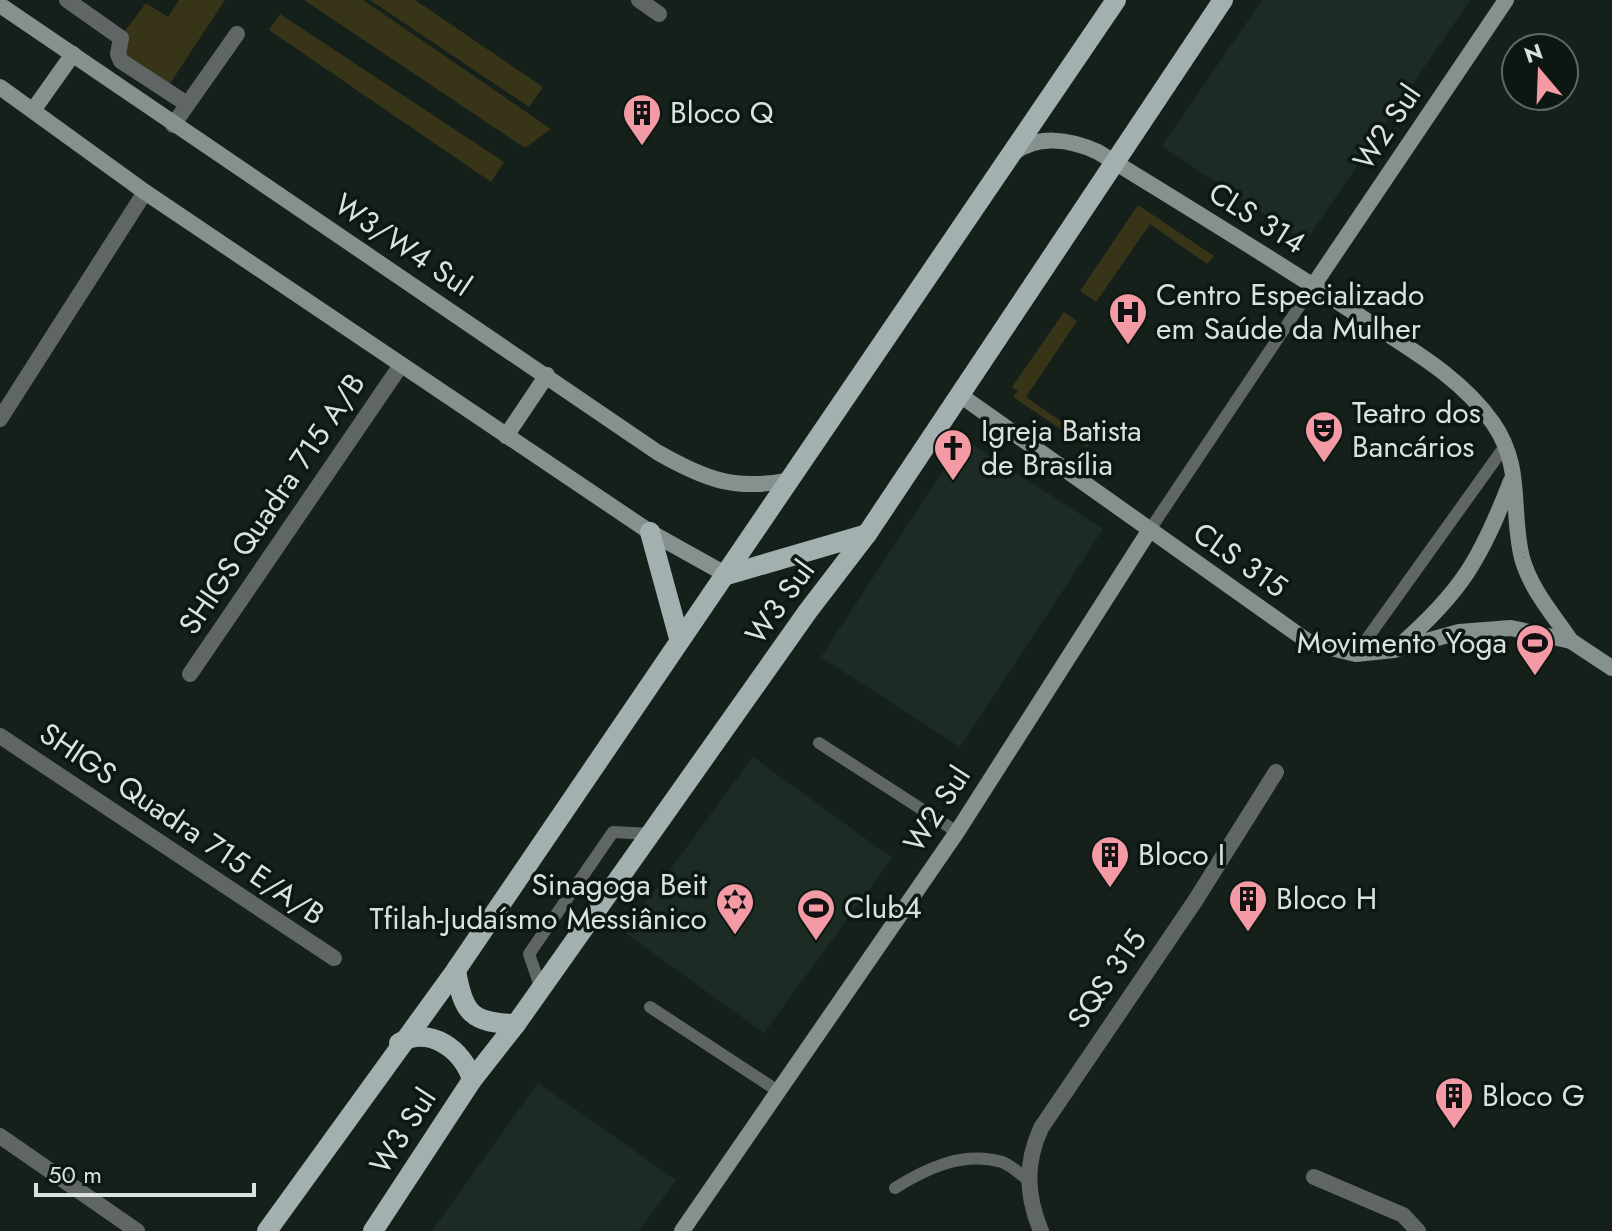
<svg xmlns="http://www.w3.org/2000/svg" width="1612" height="1231" viewBox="0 0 1612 1231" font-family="Jost,sans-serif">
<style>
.built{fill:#1c2c25}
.green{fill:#373417}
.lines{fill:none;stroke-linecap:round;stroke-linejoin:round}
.lane{stroke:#606666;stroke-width:12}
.street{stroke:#606666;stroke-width:16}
.secondary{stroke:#86908f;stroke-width:16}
.primary{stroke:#a3b0b0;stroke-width:20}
.labels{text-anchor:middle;stroke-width:7;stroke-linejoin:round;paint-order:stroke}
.poi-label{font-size:30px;fill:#dbe1de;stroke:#0d1712;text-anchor:start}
.street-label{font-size:30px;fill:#dbe1de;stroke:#0d1712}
</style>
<rect width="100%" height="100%" fill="#16201b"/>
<g class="built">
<path d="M1262,0H1470L1305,242L1162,146Z"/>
<path d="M964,439L1103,529L960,747L821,657Z"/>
<path d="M753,757L892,858L764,1033L624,932Z"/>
<path d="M538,1083L676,1180L639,1231H432Z"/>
</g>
<g class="green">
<path d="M179,0H225L169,85L111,50L146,3L168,17Z"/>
<path d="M304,0H363L551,129L525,148Z"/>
<path d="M370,0H415L543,87L529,107Z"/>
<path d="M280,14L504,162L491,182L269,30Z"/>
<path d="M1138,205L1214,256L1207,264L1150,224L1096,302L1080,291Z"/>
<path d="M1064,312L1077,321L1026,397L1090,441L1087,447L1013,397L1018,391L1012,387Z"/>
</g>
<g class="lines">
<g class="lane">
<path d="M1149,531L1313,286"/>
<path d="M1356,654L1505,446"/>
<path d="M819,743L957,832"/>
<path d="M541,989L529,954L613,832L651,834"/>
<path d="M650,1007L778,1091"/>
<path d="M895,1188C927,1168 963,1151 1002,1162C1011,1165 1021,1175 1028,1180"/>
</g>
<g class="street">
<path d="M67,0L121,38L118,54L121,61L187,104"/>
<path d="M639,0L659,14"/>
<path d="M173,125L237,34"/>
<path d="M0,419L145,192"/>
<path d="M190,674L401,365"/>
<path d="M0,736L334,958"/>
<path d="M0,1136L137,1231"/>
<path d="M1314,1177L1403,1215L1418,1231"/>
<path d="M1041,1231C1026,1195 1025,1163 1041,1128L1195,901L1276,772"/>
</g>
<g class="secondary">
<path d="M0,5L657,452C706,480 735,491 791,480"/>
<path d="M0,87L145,192L650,532L727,575"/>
<path d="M34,109L73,54"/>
<path d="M1012,154C1037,134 1070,139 1098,152C1186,206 1275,260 1361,317C1408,348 1460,376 1493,423C1524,468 1510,509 1522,558C1531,590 1553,614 1571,641"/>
<path d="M1313,286L1506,0"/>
<path d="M960,395L1310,643L1356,654L1394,650L1459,632L1511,628L1571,641L1612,668"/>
<path d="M506,436L547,375"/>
<path d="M1398,647C1462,592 1481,558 1511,481"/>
<path d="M682,1231L957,832L1149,531"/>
</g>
<g class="primary">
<path d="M650,532L679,638"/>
<path d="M727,575L867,534"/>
<path d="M456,970C463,1013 471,1023 516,1024"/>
<path d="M399,1043C429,1025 464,1050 472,1080"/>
<path d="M267,1231L456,970L1116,0"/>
<path d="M373,1231L472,1080L516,1024L808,611L867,534L1223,0"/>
</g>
</g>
<defs>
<symbol id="building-pin" viewBox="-11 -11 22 30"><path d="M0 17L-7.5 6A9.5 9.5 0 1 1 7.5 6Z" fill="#f49aa5" stroke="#0d1712"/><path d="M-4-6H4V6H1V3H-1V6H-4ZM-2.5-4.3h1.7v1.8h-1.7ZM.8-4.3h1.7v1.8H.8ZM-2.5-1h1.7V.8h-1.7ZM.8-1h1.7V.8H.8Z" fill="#111"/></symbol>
<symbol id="hospital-pin" viewBox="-11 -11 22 30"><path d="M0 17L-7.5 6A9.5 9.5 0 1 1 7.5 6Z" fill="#f49aa5" stroke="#0d1712"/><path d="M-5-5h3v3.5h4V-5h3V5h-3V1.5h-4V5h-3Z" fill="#111"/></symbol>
<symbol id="theatre-pin" viewBox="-11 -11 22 30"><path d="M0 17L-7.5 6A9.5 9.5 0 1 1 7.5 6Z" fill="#f49aa5" stroke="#0d1712"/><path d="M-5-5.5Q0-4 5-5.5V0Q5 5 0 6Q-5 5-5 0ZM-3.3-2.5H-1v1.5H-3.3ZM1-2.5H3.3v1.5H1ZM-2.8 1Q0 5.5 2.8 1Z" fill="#111"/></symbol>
<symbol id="church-pin" viewBox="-11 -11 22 30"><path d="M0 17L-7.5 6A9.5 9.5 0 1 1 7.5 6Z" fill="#f49aa5" stroke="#0d1712"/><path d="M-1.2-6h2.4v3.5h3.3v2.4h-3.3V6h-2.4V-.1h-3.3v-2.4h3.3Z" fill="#111"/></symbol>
<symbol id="stadium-pin" viewBox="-11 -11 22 30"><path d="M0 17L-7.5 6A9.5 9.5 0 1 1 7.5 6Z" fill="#f49aa5" stroke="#0d1712"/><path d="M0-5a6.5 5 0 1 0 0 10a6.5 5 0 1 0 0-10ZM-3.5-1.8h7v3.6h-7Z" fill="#111"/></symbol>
<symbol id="synagogue-pin" viewBox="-11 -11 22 30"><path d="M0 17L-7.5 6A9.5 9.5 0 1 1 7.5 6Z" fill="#f49aa5" stroke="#0d1712"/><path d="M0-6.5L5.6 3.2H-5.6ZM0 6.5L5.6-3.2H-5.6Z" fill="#111"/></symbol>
</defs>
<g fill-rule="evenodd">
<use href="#building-pin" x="620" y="91" width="44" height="60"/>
<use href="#hospital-pin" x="1106" y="290" width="44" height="60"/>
<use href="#theatre-pin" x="1302" y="408" width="44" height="60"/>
<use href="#church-pin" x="931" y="426" width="44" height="60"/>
<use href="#stadium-pin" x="1513" y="621" width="44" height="60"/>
<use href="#building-pin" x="1088" y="833" width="44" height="60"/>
<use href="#building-pin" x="1226" y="877" width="44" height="60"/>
<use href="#synagogue-pin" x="713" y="880" width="44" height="60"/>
<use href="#stadium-pin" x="794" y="886" width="44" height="60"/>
<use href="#building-pin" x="1432" y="1074" width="44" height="60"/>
</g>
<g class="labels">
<g class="poi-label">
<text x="670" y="123">Bloco Q</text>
<text x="1156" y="305">Centro Especializado<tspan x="1156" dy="34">em Saúde da Mulher</tspan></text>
<text x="1352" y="423">Teatro dos<tspan x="1352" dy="34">Bancários</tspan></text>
<text x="981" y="441">Igreja Batista<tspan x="981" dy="34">de Brasília</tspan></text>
<text x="1507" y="653" text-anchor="end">Movimento Yoga</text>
<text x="1138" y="865">Bloco I</text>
<text x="707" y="895" text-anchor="end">Sinagoga Beit<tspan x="707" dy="34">Tfilah-Judaísmo Messiânico</tspan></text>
<text x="1276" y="909">Bloco H</text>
<text x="844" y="918">Club4</text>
<text x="1482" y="1106">Bloco G</text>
</g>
<g class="street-label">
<text transform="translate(1387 127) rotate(-56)" y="10">W2 Sul</text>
<text transform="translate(1257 218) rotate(32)" y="10">CLS 314</text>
<text transform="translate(403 245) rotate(34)" y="10">W3/W4 Sul</text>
<text transform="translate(272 504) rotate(-56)" y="10">SHIGS Quadra 715 A/B</text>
<text transform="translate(1240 560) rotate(35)" y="10">CLS 315</text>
<text transform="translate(780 602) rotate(-54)" y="10">W3 Sul</text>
<text transform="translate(937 809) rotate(-57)" y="10">W2 Sul</text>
<text transform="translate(182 824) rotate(34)" y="10">SHIGS Quadra 715 E/A/B</text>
<text transform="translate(1107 979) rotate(-55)" y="10">SQS 315</text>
<text transform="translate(403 1131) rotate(-57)" y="10">W3 Sul</text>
</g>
</g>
<g transform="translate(1540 72) rotate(341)"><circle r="38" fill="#0d1712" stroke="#5f6864" stroke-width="2"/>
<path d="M0-6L14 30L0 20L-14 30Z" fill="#f49aa5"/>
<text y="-12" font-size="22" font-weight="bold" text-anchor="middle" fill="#dbe1de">N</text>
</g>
<path d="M36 1183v12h218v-12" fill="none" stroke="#dbe1de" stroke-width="4"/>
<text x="48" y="1183" font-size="24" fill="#dbe1de" stroke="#0d1712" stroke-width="6" paint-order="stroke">50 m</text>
</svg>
